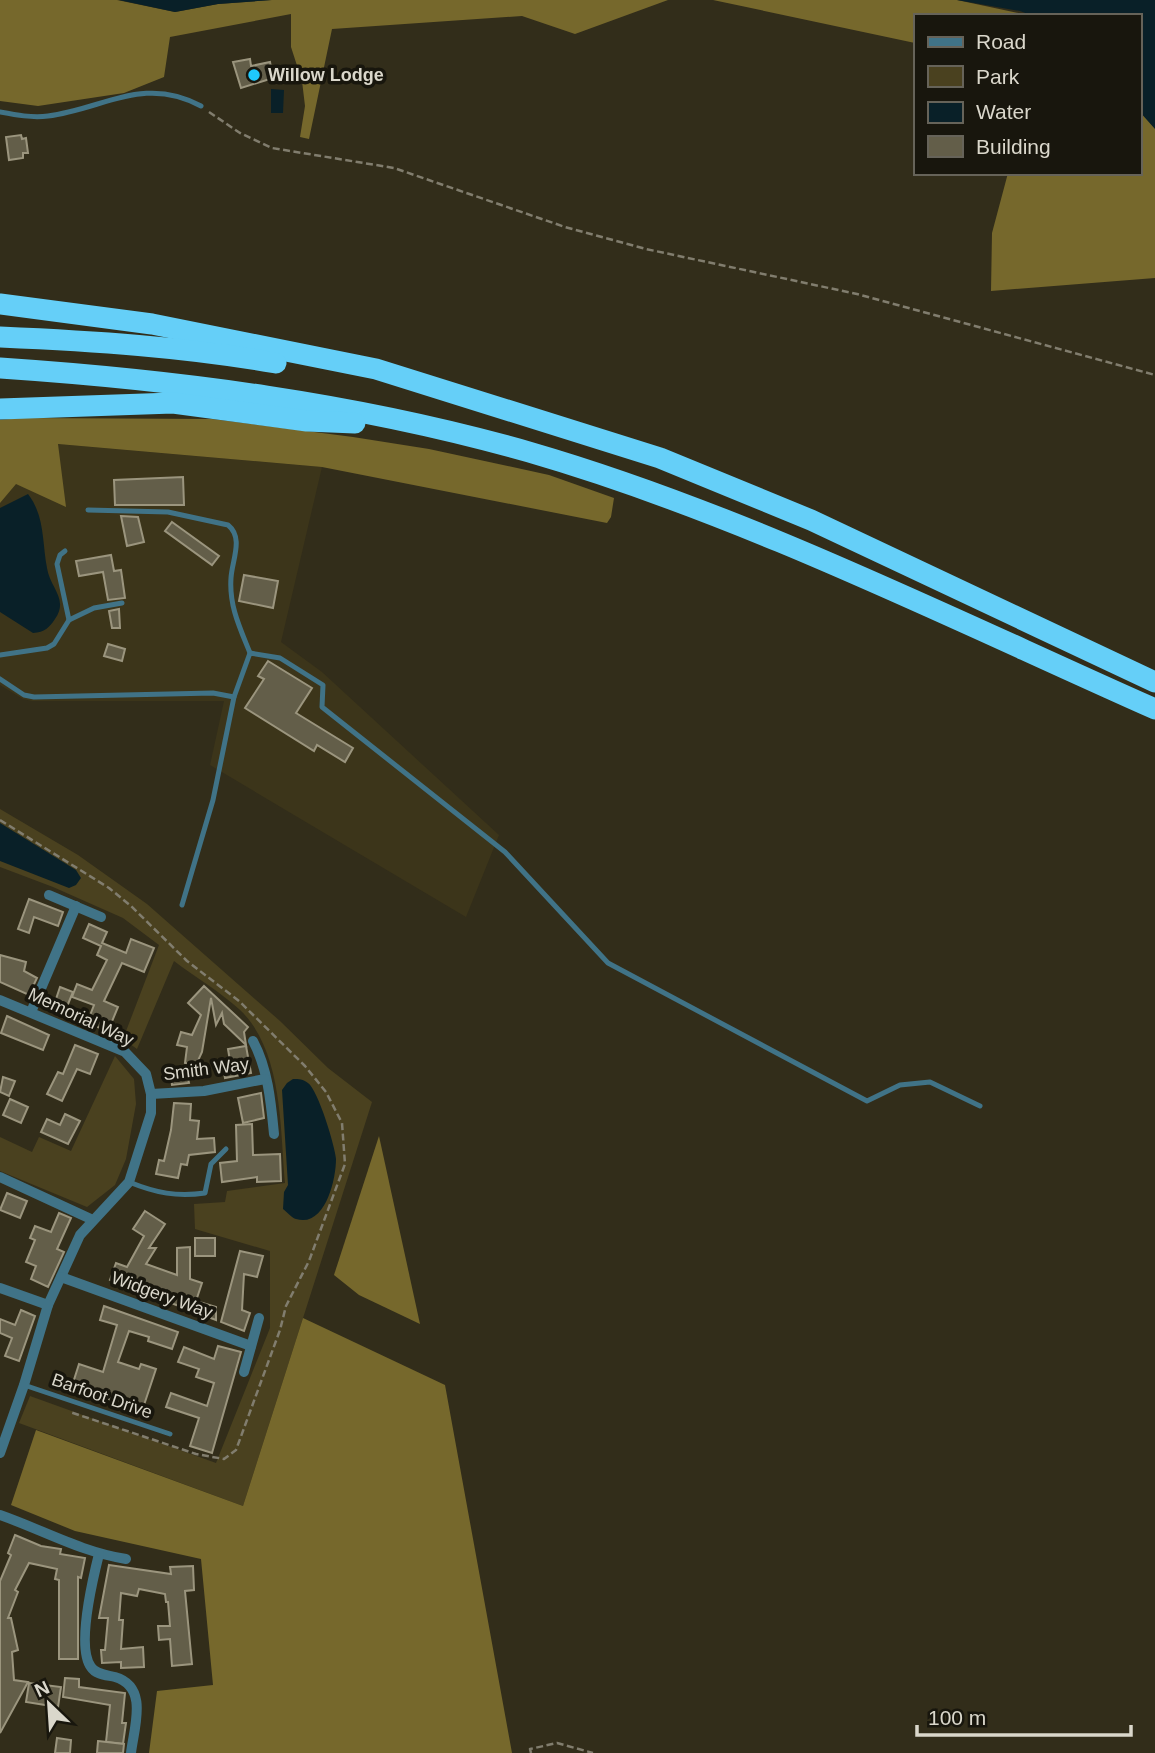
<svg xmlns="http://www.w3.org/2000/svg" width="1155" height="1753" viewBox="0 0 1155 1753" font-family="Arial,sans-serif">
<style>
.built{fill:#3c351a}
.green{fill:#4a411f}
.forest{fill:#76682c}
.water{fill:#092028}
.building{fill:#635e49;stroke:#9b957e;stroke-width:2}
.lines{fill:none;stroke-linecap:round;stroke-linejoin:round}
.path{stroke:#817d6e;stroke-width:2.5;stroke-dasharray:7 3.5;stroke-linecap:butt}
.lane{stroke:#407387;stroke-width:5}
.street{stroke:#407387;stroke-width:10}
.highway{stroke:#65cff8;stroke-width:21}
.poi-dot{fill:#1fc9fd;stroke:#18160d;stroke-width:2.5}
.labels{text-anchor:middle;stroke-width:7;stroke-linejoin:round;paint-order:stroke}
.poi-label{font-size:18px;font-weight:bold;fill:#dad7cb;stroke:#18160d;text-anchor:start}
.street-label{font-size:18px;fill:#dad7cb;stroke:#18160d}
</style>
<rect width="100%" height="100%" fill="#322d1a"/>
<path class="built" d="M0,439L322,467L281,642L322,672L499,835L466,917L210,765L224,701H32L23,699L0,685Z"/>
<g class="green">
<path d="M0,809L78,855L147,904L280,1021L328,1068L372,1102L243,1506L19,1423L30,1396L216,1463L270,1328V1251L195,1229L194,1204L225,1202L227,1191L285,1183C280,1128 283,1050 239,1009C219,991 195,977 174,961L137,1049L123,1039L159,945L123,918L53,887L0,867Z"/>
<path d="M115,1056L134,1079L136,1104L126,1159L115,1185L87,1207L0,1171V1137L32,1152L39,1137L71,1151Z"/>
</g>
<g class="forest">
<path d="M0,0H117L175,12L218,4L271,0H668L575,34L522,16L332,29L309,139L300,137L305,106L302,81L291,47V14L170,37L164,77L124,93L38,106L0,101Z"/>
<path d="M713,0H957L1032,16H915V43Z"/>
<path d="M1139,110L1155,128V278L991,291L992,233L1008,173H1139Z"/>
<path d="M21,418L212,419L353,437L429,449L549,475L614,498L611,517L607,523L322,467L58,444L66,507L16,484L0,503V420Z"/>
<path d="M379,1136L420,1324L359,1295L334,1275Z"/>
<path d="M303,1318L445,1385L512,1753H149L157,1691L213,1685L201,1559L75,1531L11,1505L36,1430L243,1506Z"/>
</g>
<g class="water">
<path d="M119,0H272L218,4L175,12Z"/>
<path d="M957,0H1155V129L1139,111V16H1033L1020,11Z"/>
<path d="M271,89L284,90L283,113H271Z"/>
<path d="M28,494C45,516 42,542 47,568C50,588 69,599 55,619C49,628 45,632 33,633L0,612V508Z"/>
<path d="M0,823L76,870L81,878L76,885L69,888L0,861Z"/>
<path d="M293,1079C299,1079 303,1079 308,1083C318,1090 335,1146 336,1159C336,1180 325,1228 296,1219C292,1218 287,1212 283,1209L284,1192L288,1185L282,1090L287,1083Z"/>
</g>
<g class="building">
<path d="M250,59L251,66L270,62L273,78L241,88L233,62Z"/>
<path d="M21,135L22,139L26,138L28,153H23V158L9,160L6,137Z"/>
<path d="M183,477L184,505H115L114,480Z"/>
<path d="M121,516L138,517L144,542L127,546Z"/>
<path d="M172,522L219,556L212,565L165,531Z"/>
<path d="M111,555L114,571L121,570L125,598L108,600L103,572L79,576L76,561Z"/>
<path d="M244,575L278,581L273,608L239,601Z"/>
<path d="M119,609L120,628H112L109,611Z"/>
<path d="M108,644L125,649L122,661L104,656Z"/>
<path d="M268,661L312,688L296,713L353,748L345,762L317,745L314,751L245,708L264,679L258,676Z"/>
<path d="M29,899L63,912L58,926L34,917L29,933L18,929Z"/>
<path d="M89,924L107,932L102,943L126,953L131,939L154,948L144,972L122,963L104,1001L118,1007L108,1031L87,1023L94,1005L72,997L77,984L92,990L107,960L97,955L101,946L83,938Z"/>
<path d="M0,955L26,962L24,971L37,978L29,995L0,982Z"/>
<path d="M204,986L248,1027L244,1032L246,1045L224,1024L222,1013L216,1025L211,998L202,1052L196,1065L185,1063L187,1047L177,1045L181,1032L192,1035L201,1015L188,1003Z"/>
<path d="M60,987L73,992L66,1009L54,1005Z"/>
<path d="M7,1016L49,1035L43,1050L1,1033Z"/>
<path d="M75,1045L98,1054L90,1074L77,1069L62,1101L47,1094L58,1072L63,1074Z"/>
<path d="M246,1046L251,1073L225,1078L222,1062L230,1061L228,1049Z"/>
<path d="M186,1070L189,1083L172,1085L170,1072Z"/>
<path d="M3,1077L15,1081L9,1096L0,1092Z"/>
<path d="M261,1093L264,1118L243,1123L238,1098Z"/>
<path d="M10,1099L28,1107L21,1123L3,1115Z"/>
<path d="M174,1103L191,1104L190,1120L199,1121L197,1139L214,1138L215,1152L189,1155L187,1165L181,1164L178,1178L156,1174L159,1160L164,1161L171,1130Z"/>
<path d="M65,1114L80,1121L68,1144L41,1132L47,1119L60,1125Z"/>
<path d="M252,1124L253,1155L280,1154L281,1181L257,1182V1177L222,1182L220,1163L237,1161L236,1125Z"/>
<path d="M7,1193L27,1201L20,1218L0,1210Z"/>
<path d="M145,1211L165,1224L149,1248H156L146,1264L177,1275V1248L190,1247V1279L202,1283L196,1301L216,1307V1320L110,1280L116,1263L127,1267L144,1236L133,1229Z"/>
<path d="M59,1213L71,1218L57,1249L64,1252L48,1287L31,1279L36,1266L26,1262L35,1240L30,1238L35,1226L51,1232Z"/>
<rect x="195" y="1238" width="20" height="18"/>
<path d="M240,1251L263,1256L257,1277L244,1274L242,1310L250,1313L244,1331L221,1322Z"/>
<path d="M104,1306L178,1332L172,1349L148,1341L149,1337L129,1331L118,1362L139,1369L141,1364L156,1369L142,1411L111,1402V1400L73,1383L79,1364L103,1372L117,1325L100,1320Z"/>
<path d="M21,1310L35,1316L19,1361L5,1356L12,1338L0,1333V1319L15,1325Z"/>
<path d="M218,1346L241,1352L212,1453L190,1446L199,1418L166,1407L171,1393L207,1406L214,1383L196,1377L199,1369L178,1362L184,1347L214,1359Z"/>
<path d="M15,1535L41,1546L61,1549L60,1554L85,1558L81,1578L78,1577V1659H59V1580L55,1579L57,1569L29,1563L15,1590L18,1592L8,1618H11L18,1650L12,1652L14,1680L28,1682L0,1733V1581L11,1555L8,1553Z"/>
<path d="M109,1565L171,1574L170,1567L193,1566L194,1590L185,1591L192,1664L172,1666L170,1639L159,1640L158,1626H170L168,1602H166L165,1594L139,1589L137,1596L121,1593L119,1620H123L121,1649L143,1647L144,1667L121,1668V1662L102,1663L101,1650H105L108,1618H99Z"/>
<path d="M65,1678L79,1679V1687L125,1693L122,1723H126L123,1744L106,1742L110,1705L63,1697Z"/>
<path d="M29,1683L61,1687L58,1707L26,1702Z"/>
<path d="M57,1738L71,1740L70,1753H55Z"/>
<path d="M98,1741L124,1744L123,1753H97Z"/>
</g>
<g class="lines">
<g class="path">
<path d="M209,112L240,133L272,148L394,168L565,227L646,249L857,294L1155,375"/>
<path d="M0,820L109,888L131,906L187,961L239,1001L305,1066L326,1092L342,1123L345,1164L309,1261L286,1306L280,1330L236,1450L224,1459L196,1454L70,1412"/>
<path d="M531,1753L530,1749L557,1743L593,1753"/>
</g>
<g class="lane">
<path d="M0,112C16,115 32,118 48,116C103,109 144,75 201,106"/>
<path d="M88,510L168,512L228,525C244,538 232,560 231,578C229,606 240,628 250,653"/>
<path d="M65,551L60,555L57,564L69,620"/>
<path d="M0,655L47,648L54,644L69,620L94,608L122,603"/>
<path d="M0,679L24,695L34,697L213,693L234,697"/>
<path d="M182,905L213,800L234,697L250,653L280,658L323,685L322,707L505,852L608,963L867,1101L900,1085L930,1082L980,1106"/>
<path d="M129,1182C156,1193 177,1197 205,1193L211,1164L226,1149"/>
<path d="M24,1385L170,1434"/>
</g>
<g class="street">
<path d="M49,895L101,917"/>
<path d="M0,1000L125,1052L146,1074L151,1094V1113L129,1182L80,1235L48,1305L24,1385L0,1453"/>
<path d="M31,1012L76,906"/>
<path d="M253,1041C268,1069 271,1103 274,1134"/>
<path d="M151,1094L204,1091L265,1079"/>
<path d="M0,1177L93,1220"/>
<path d="M61,1277L251,1346"/>
<path d="M0,1288L48,1305"/>
<path d="M244,1372L259,1318"/>
<path d="M0,1515C43,1530 81,1552 126,1559"/>
<path d="M99,1554C93,1578 76,1647 91,1667C96,1675 107,1675 115,1677C149,1687 134,1727 131,1753"/>
</g>
<g class="highway">
<path d="M0,304L152,324L376,369L660,458L811,520L1155,682"/>
<path d="M0,337C93,341 185,347 276,363"/>
<path d="M0,368C178,380 357,403 529,452C743,514 952,619 1155,709"/>
<path d="M0,409L173,403L307,421L355,423"/>
</g>
</g>
<circle class="poi-dot" cx="254" cy="75" r="7"/>
<g class="labels">
<g class="poi-label">
<text x="268" y="81">Willow Lodge</text>
</g>
<g class="street-label">
<text transform="translate(81 1017) rotate(25)" y="6">Memorial Way</text>
<text transform="translate(206 1069) rotate(-7)" y="6">Smith Way</text>
<text transform="translate(162 1295) rotate(20)" y="6">Widgery Way</text>
<text transform="translate(102 1396) rotate(19)" y="6">Barfoot Drive</text>
</g>
</g>
<rect x="914" y="14" width="228" height="161" fill="#18160d" stroke="#666359" stroke-width="2"/>
<rect x="928" y="37" width="35" height="10" fill="#407387" stroke="#666359" stroke-width="2"/>
<text x="976" y="49" font-size="21" fill="#dad7cb">Road</text>
<rect x="928" y="66" width="35" height="21" fill="#4a411f" stroke="#666359" stroke-width="2"/>
<text x="976" y="84" font-size="21" fill="#dad7cb">Park</text>
<rect x="928" y="102" width="35" height="21" fill="#092028" stroke="#666359" stroke-width="2"/>
<text x="976" y="119" font-size="21" fill="#dad7cb">Water</text>
<rect x="928" y="136" width="35" height="21" fill="#635e49" stroke="#666359" stroke-width="2"/>
<text x="976" y="154" font-size="21" fill="#dad7cb">Building</text>
<g transform="translate(49 1704) rotate(335)" stroke="#18160d" stroke-width="5" paint-order="stroke">
<path d="M0-5L12 26L0 18L-12 26Z" fill="#dad7cb"/>
<text y="-10" font-size="19" font-weight="bold" text-anchor="middle" fill="#dad7cb">N</text>
</g>
<path d="M917 1725v10h214v-10" fill="none" stroke="#dad7cb" stroke-width="3.5"/>
<text x="928" y="1725" font-size="21" fill="#dad7cb" stroke="#18160d" stroke-width="5" paint-order="stroke">100 m</text>
</svg>
